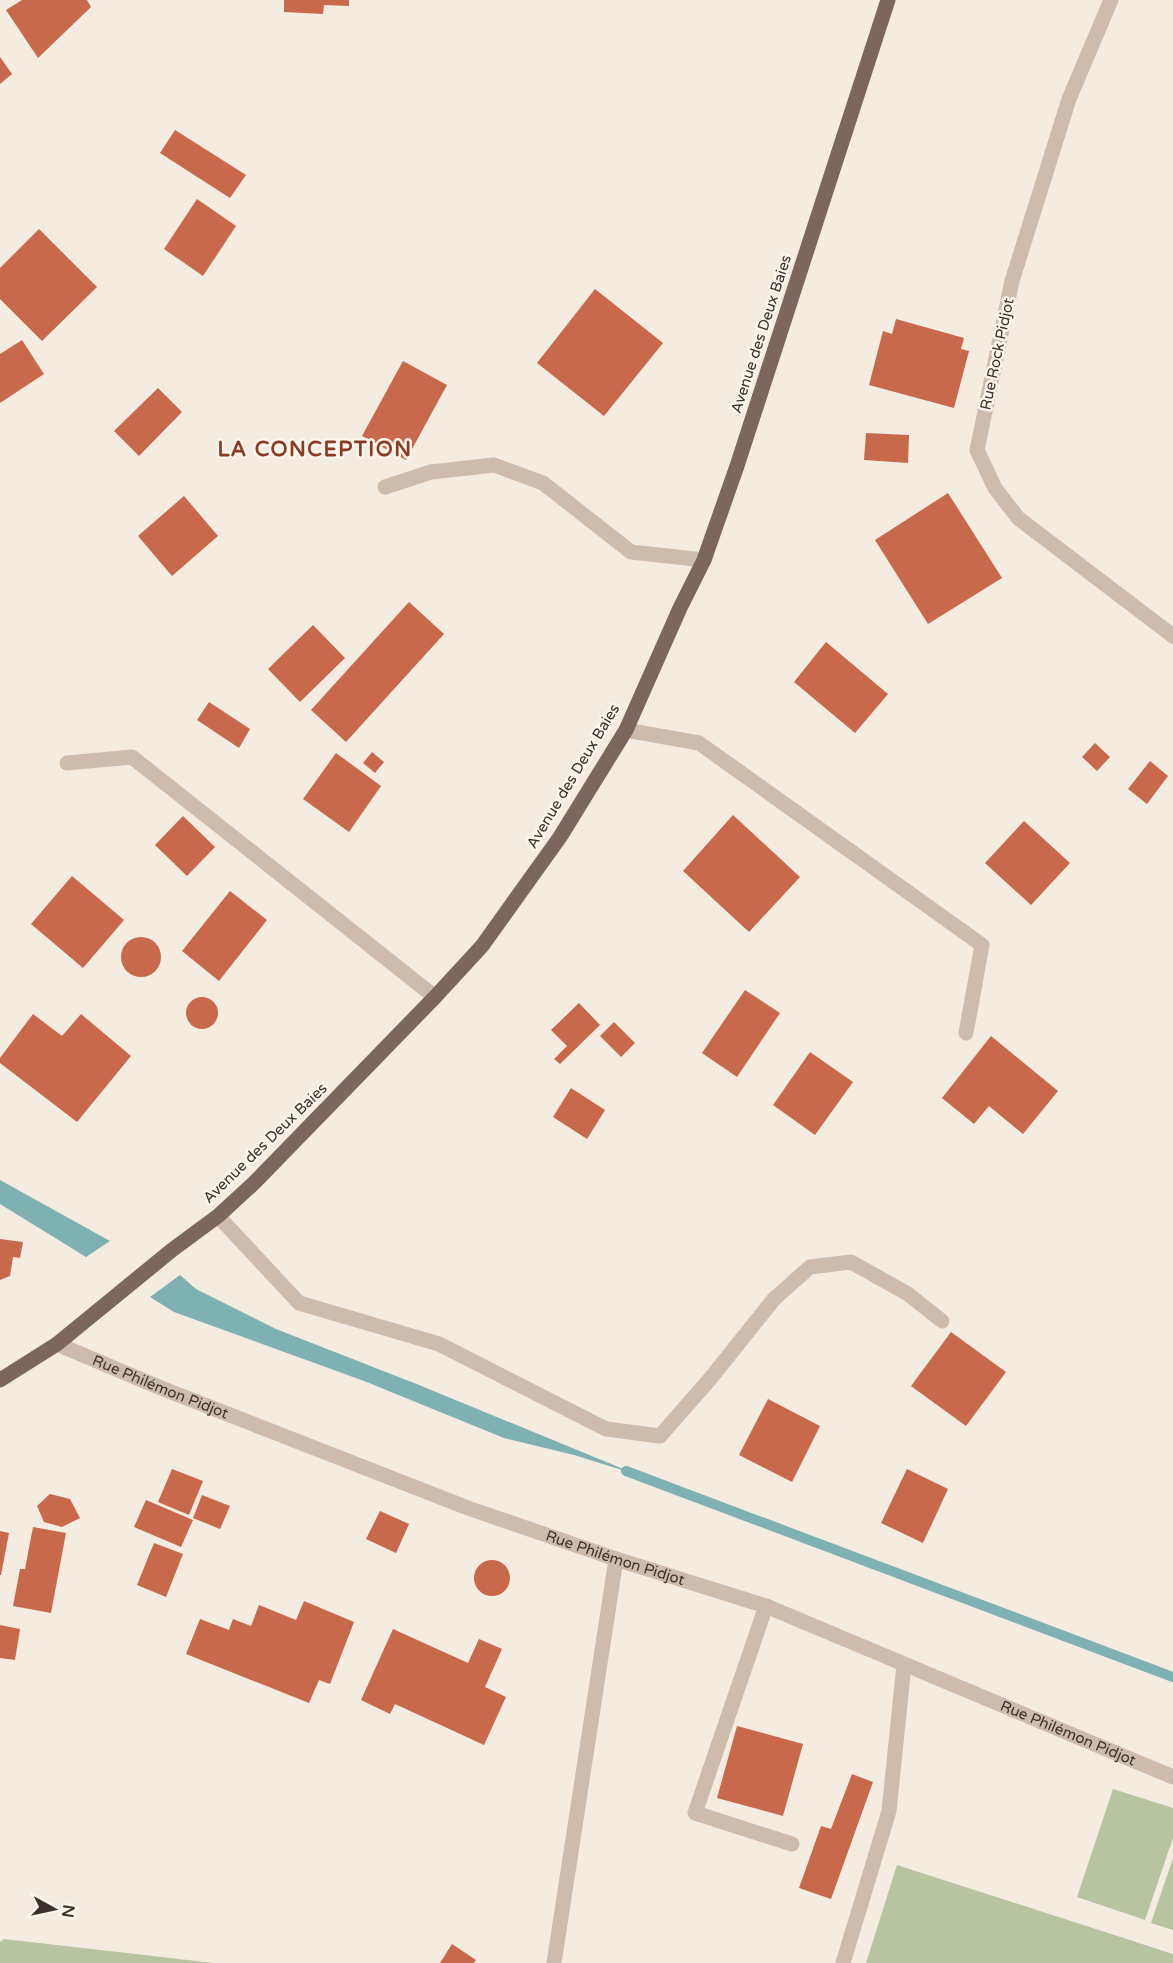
<svg xmlns="http://www.w3.org/2000/svg" width="1173" height="1963" viewBox="0 0 1173 1963" font-family="'Varela Round',sans-serif">
<style>
.green{fill:#b8c4a0}
.water{fill:#7fb0b2}
.lines{fill:none;stroke-linecap:round;stroke-linejoin:round}
.stream{stroke:#7fb0b2;stroke-width:10}
.building{fill:#c8694b}
.lane{stroke:#cdbbac;stroke-width:15}
.street{stroke:#cdbbac;stroke-width:15}
.primary{stroke:#7d675c;stroke-width:15}
.labels{text-anchor:middle;stroke-width:5;stroke-linejoin:round;paint-order:stroke}
.street-label{font-size:15px;fill:#3b302b;stroke:#fbf5ee}
.district-label{font-size:21px;font-weight:bold;letter-spacing:1.5px;fill:#8c3b22;stroke:#fbf5ee}
</style>
<rect width="100%" height="100%" fill="#f4ebe1"/>
<g class="green">
<path d="M1113,1789L1173,1808V1838L1145,1920L1077,1897Z"/>
<path d="M1173,1858V1930L1151,1923Z"/>
<path d="M897,1865L1173,1954V1963H866Z"/>
<path d="M4,1939L214,1963H0V1942Z"/>
</g>
<g class="water">
<path d="M0,1180L110,1241L86,1257L0,1204Z"/>
<path d="M180,1275L196,1289L276,1329L419,1385L638,1475L574,1455L504,1438L364,1381L174,1312L150,1297Z"/>
</g>
<g class="lines">
<path class="stream" d="M626,1471L1173,1677"/>
</g>
<g class="building">
<path d="M22,0H87L91,7L38,58L6,10Z"/>
<path d="M284,0H349V6L324,5L323,14L284,12Z"/>
<path d="M0,57L12,74L0,84Z"/>
<path d="M175,130L246,175L230,198L160,153Z"/>
<path d="M197,199L236,226L203,276L164,249Z"/>
<path d="M39,229L97,287L42,341L0,299V268Z"/>
<path d="M595,289L663,343L604,416L537,363Z"/>
<path d="M896,319L964,338L961,349L969,351L954,408L869,385L883,331L892,334Z"/>
<path d="M22,340L44,374L0,403V354Z"/>
<path d="M403,361L447,385L406,460L362,436Z"/>
<path d="M158,388L182,412L139,456L114,431Z"/>
<path d="M866,433L909,435L908,463L864,460Z"/>
<path d="M948,493L1002,578L928,624L875,540Z"/>
<path d="M184,496L218,536L172,576L138,536Z"/>
<path d="M409,602L444,634L346,742L311,710Z"/>
<path d="M313,625L345,658L300,702L268,669Z"/>
<path d="M826,642L888,694L855,733L794,682Z"/>
<path d="M209,702L250,729L239,748L197,720Z"/>
<path d="M1095,743L1110,757L1097,771L1082,757Z"/>
<path d="M372,752L384,762L375,773L363,763Z"/>
<path d="M336,753L381,786L349,832L303,799Z"/>
<path d="M1150,761L1168,776L1147,804L1128,789Z"/>
<path d="M733,815L800,877L749,932L683,871Z"/>
<path d="M183,816L215,847L187,876L155,845Z"/>
<path d="M1024,821L1070,863L1031,905L985,863Z"/>
<path d="M72,876L124,920L83,968L31,924Z"/>
<path d="M230,891L267,920L219,981L182,951Z"/>
<circle cx="141" cy="957" r="20"/>
<path d="M745,990L780,1013L737,1077L702,1053Z"/>
<circle cx="202" cy="1013" r="16"/>
<path d="M579,1003L600,1025L560,1064L554,1059L567,1046L551,1030Z"/>
<path d="M33,1014L62,1036L81,1014L131,1056L77,1122L0,1063V1058Z"/>
<path d="M614,1022L635,1043L621,1057L600,1036Z"/>
<path d="M991,1036L1058,1091L1023,1134L989,1106L974,1124L942,1098Z"/>
<path d="M810,1052L853,1082L815,1135L773,1105Z"/>
<path d="M571,1088L605,1110L587,1139L553,1117Z"/>
<path d="M0,1239L23,1242L20,1258L13,1257L10,1276L0,1280Z"/>
<path d="M951,1332L1006,1372L966,1426L911,1386Z"/>
<path d="M768,1399L820,1426L792,1482L739,1455Z"/>
<path d="M172,1469L203,1481L189,1515L158,1502Z"/>
<path d="M907,1469L948,1489L923,1543L881,1523Z"/>
<path d="M50,1494L70,1499L80,1518L62,1527L44,1522L37,1506Z"/>
<path d="M202,1495L230,1506L220,1529L193,1518Z"/>
<path d="M146,1500L193,1520L181,1547L134,1527Z"/>
<path d="M380,1511L409,1524L396,1553L366,1539Z"/>
<path d="M33,1527L66,1533L51,1613L13,1606L20,1569H25Z"/>
<path d="M0,1531L9,1533L1,1575H0Z"/>
<path d="M154,1543L183,1554L166,1597L137,1585Z"/>
<circle cx="492" cy="1578" r="18"/>
<path d="M304,1601L354,1622L330,1684L319,1680L309,1703L186,1654L200,1619L229,1630L233,1619L251,1626L259,1605L296,1620Z"/>
<path d="M0,1625L20,1629L15,1660L0,1658Z"/>
<path d="M393,1629L468,1663L479,1639L502,1649L485,1687L506,1697L484,1745L395,1704L390,1714L361,1700Z"/>
<path d="M737,1726L803,1744L783,1816L717,1798Z"/>
<path d="M852,1774L873,1782L831,1899L799,1888L821,1826L831,1829Z"/>
<path d="M452,1944L476,1960L474,1963H440Z"/>
</g>
<g class="lines">
<g class="lane">
<path d="M385,487L431,472L494,465L543,483L631,552L704,560"/>
<path d="M626,730L699,743L982,945L966,1033"/>
<path d="M67,763L132,757L435,997"/>
<path d="M218,1216L299,1303L439,1344L606,1429L660,1436L710,1379L774,1299L810,1267L851,1262L908,1294L942,1321"/>
<path d="M766,1606L695,1813L792,1844"/>
<path d="M843,1963L889,1811L904,1665"/>
</g>
<g class="street">
<path d="M1111,0L1069,99L1012,281L977,450L995,488L1018,518L1173,636"/>
<path id="s1" d="M57,1344L161,1388L468,1508L616,1559L766,1606L1173,1777"/>
<path d="M554,1963L616,1559"/>
</g>
<path class="primary" d="M0,1380L57,1344L172,1250L218,1216L254,1183L435,997L482,946L560,837L626,730L680,608L704,560L737,466L888,0"/>
</g>
<g class="labels">
<g class="street-label">
<text transform="translate(761 334) rotate(-72)" y="5">Avenue des Deux Baies</text>
<text transform="translate(997 354) rotate(-78)" y="5">Rue Rock Pidjot</text>
<text transform="translate(573 776) rotate(-59)" y="5">Avenue des Deux Baies</text>
<text transform="translate(265 1143) rotate(-44)" y="5">Avenue des Deux Baies</text>
<text dy="5" stroke="none"><textPath href="#s1" startOffset="112">Rue Philémon Pidjot</textPath></text>
<text dy="5" stroke="none"><textPath href="#s1" startOffset="598">Rue Philémon Pidjot</textPath></text>
<text dy="5" stroke="none"><textPath href="#s1" startOffset="1084">Rue Philémon Pidjot</textPath></text>
</g>
<g class="district-label">
<text x="315" y="456">LA CONCEPTION</text>
</g>
</g>
<g transform="translate(54 1909) rotate(98)" stroke="#fbf5ee" stroke-width="4.5" paint-order="stroke">
<path d="M0-4.5L10 22L0 15L-10 22Z" fill="#3b302b"/>
<text y="-9" font-size="16" font-weight="bold" text-anchor="middle" fill="#3b302b">N</text>
</g>
</svg>
